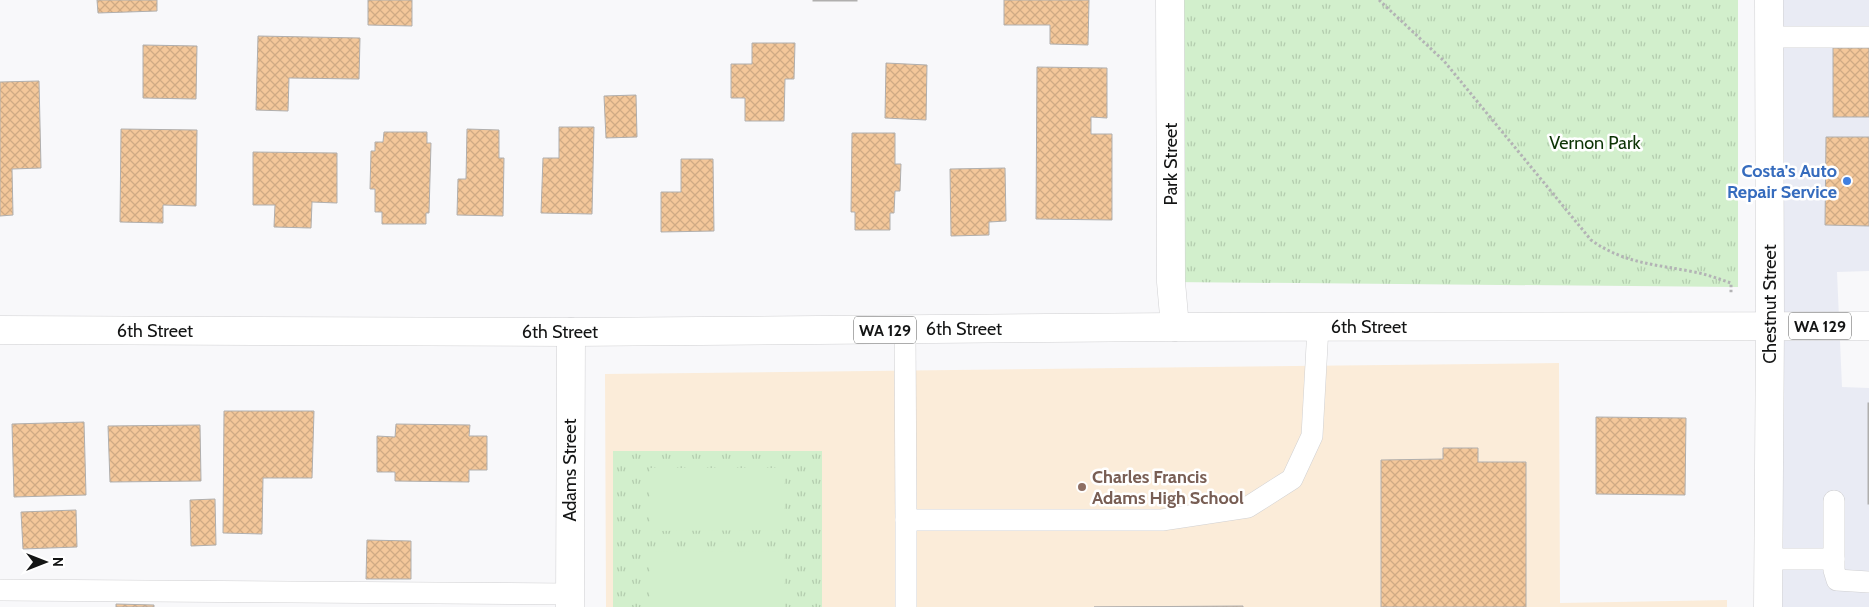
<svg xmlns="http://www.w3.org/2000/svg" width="1869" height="607" viewBox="0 0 1869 607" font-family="Cabin,sans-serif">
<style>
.built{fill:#e9ebf4}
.education{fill:#fbecd9}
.park{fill:url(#park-tufts)}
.garden{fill:#d2efcc}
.building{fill:url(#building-cross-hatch);stroke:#b0afae}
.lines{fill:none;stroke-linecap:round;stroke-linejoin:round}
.service-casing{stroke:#d0d0d2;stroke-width:22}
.minor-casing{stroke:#d0d0d2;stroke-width:29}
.tertiary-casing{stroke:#d0d0d2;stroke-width:29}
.primary-casing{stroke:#d0d0d2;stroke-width:29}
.path{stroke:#b3b3b5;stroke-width:3;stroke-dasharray:2.5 2.5;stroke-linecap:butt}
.service{stroke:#fff;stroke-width:21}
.minor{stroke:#fff;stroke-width:28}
.tertiary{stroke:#fff;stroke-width:28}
.primary{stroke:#fff;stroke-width:28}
.shop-dot{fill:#3f7fe0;stroke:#fff;stroke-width:2}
.education-dot{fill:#8d6e63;stroke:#fff;stroke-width:2}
.labels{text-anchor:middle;stroke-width:5;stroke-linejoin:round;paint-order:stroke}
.shield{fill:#fff;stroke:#5a5b5b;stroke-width:1}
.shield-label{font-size:16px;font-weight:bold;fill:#141515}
.park-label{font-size:18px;fill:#0d3405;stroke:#fff}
.street-label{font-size:18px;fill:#141515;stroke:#fff}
.shop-label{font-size:18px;font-weight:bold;fill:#366cbe;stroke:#fff;text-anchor:end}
.education-label{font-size:18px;font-weight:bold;fill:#785e54;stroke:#fff;text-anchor:start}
</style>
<defs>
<pattern id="park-tufts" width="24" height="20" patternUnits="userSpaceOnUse" patternTransform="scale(1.25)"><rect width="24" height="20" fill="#d2efcc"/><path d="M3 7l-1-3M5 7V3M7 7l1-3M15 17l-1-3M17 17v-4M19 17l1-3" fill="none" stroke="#b3ccae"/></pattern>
<pattern id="building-cross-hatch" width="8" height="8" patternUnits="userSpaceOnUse" patternTransform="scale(1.25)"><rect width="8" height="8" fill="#f3c79a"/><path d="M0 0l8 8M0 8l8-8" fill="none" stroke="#cfaa84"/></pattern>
</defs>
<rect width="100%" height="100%" fill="#f8f8fa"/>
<path class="built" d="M1769,0H1869V271L1837,272L1842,387L1869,388V607H1768Z"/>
<path class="education" d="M1559,363L1560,603L1727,600V607H606L605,374Z"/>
<g class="park">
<path d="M1170,0H1738V287L1171,282Z"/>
<rect x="613" y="451" width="209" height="156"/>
</g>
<g class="garden">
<path d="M650,468H784V530L650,531Z"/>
<path d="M784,551V607H650V552Z"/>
</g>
<g class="building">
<path d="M97,0H157V11L98,13Z"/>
<path d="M368,0H412V26L368,25Z"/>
<rect x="813" y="0" width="44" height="1"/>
<path d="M1004,0H1089L1088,45L1050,44V25H1004Z"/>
<path d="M258,36L360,38L359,79L289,78L288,111L256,110Z"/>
<path d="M752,43H795L794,79H785L784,121H745V98H731V64H752Z"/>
<path d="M143,45L197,46L196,99L143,98Z"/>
<rect x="1833" y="48" width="36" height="69"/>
<path d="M886,63L927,65L926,120L885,118Z"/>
<path d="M1037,67L1107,68V118L1091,117V134H1112V220L1036,219Z"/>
<path d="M39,81L41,168L12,169L13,215L0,216V82Z"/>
<path d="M636,95L637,137L606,138L604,96Z"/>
<path d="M559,127H594L592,214L541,213L543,158H559Z"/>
<path d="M121,129L197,130L196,206L163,205V223L120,222Z"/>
<path d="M467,129L499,130V158H504L503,216L457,215L458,179H466Z"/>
<path d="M384,132H427V143H431L429,213H426V224H382V212H375V189H370L371,151H375V142H383Z"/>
<path d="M852,133H895V164H901L900,191H895L894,213H890V230H855V212H851Z"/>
<path d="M1826,137H1869V226L1825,225Z"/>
<path d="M253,152L337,153V203L312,202L311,228L274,227L275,205H253Z"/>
<path d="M681,159H713L714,231L661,232V192H681Z"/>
<path d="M1005,168L1006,221L989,222V235L951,236L950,169Z"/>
<rect x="1868" y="403" width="1" height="101"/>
<path d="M224,411H314L312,478H263L262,534L223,533Z"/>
<path d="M1596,417L1686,418L1685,495L1596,494Z"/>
<path d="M84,422L86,495L14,497L12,424Z"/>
<path d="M396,424L470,425L469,436H487V470H469V482L395,481V472H377V436L395,437Z"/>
<path d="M200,425L201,481L110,482L108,426Z"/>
<path d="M1443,448H1478V462H1526V607H1381V460L1443,459Z"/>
<path d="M215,499L216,545L191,546L190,500Z"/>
<path d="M76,510L77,547L23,549L21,512Z"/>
<path d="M367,540L411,541V579H366Z"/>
<path d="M116,604L154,605V607H116Z"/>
<path d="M1243,606V607H1094Z"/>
</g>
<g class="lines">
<defs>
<g id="service">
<path d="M1769,37H1869"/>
<path d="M905,330L906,520"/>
<path d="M1834,501V570L1837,580L1869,582"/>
<path d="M1768,559H1834"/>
<path d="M0,590L570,594"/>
<path d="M906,607V520H1162L1248,507L1292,479L1312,436L1318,327"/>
</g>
<path id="minor" d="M1170,0L1171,282L1175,327"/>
<g id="tertiary">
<path d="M570,607L571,332"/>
<path d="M1768,607L1770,326L1769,0"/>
</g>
<path id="primary" d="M0,330L571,332L1175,327L1869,326"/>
</defs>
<use href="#service" class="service-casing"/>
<use href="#minor" class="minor-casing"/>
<use href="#tertiary" class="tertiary-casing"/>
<use href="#primary" class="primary-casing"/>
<path class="path" d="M1379,0L1444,61L1591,240C1625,264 1655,264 1694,272C1706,274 1719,279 1731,283V294"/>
<use href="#service" class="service"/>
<use href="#minor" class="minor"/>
<use href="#tertiary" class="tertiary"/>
<use href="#primary" class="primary"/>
</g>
<circle class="shop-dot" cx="1847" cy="181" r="5"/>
<circle class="education-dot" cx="1082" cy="487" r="5"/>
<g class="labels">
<g class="shield">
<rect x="1789" y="312.5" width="62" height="27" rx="4"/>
<rect x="854" y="316.5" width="62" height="27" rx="4"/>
</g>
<g class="shield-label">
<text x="1820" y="332">WA 129</text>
<text x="885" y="336">WA 129</text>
</g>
<g class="park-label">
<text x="1595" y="149">Vernon Park</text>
</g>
<g class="street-label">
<text transform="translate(1171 164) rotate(-90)" y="6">Park Street</text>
<text transform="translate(1770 304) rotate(-90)" y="6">Chestnut Street</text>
<text x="1369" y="333">6th Street</text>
<text x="964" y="335">6th Street</text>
<text x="155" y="337">6th Street</text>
<text x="560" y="338">6th Street</text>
<text transform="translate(570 470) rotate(-90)" y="6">Adams Street</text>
</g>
<g class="shop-label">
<text x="1837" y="177">Costa's Auto<tspan x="1837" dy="21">Repair Service</tspan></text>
</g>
<g class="education-label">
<text x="1092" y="483">Charles Francis<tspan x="1092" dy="21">Adams High School</tspan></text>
</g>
</g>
<g transform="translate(45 562) rotate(90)" stroke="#ffffff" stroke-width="4" paint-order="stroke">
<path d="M0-4L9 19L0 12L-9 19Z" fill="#141515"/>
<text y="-8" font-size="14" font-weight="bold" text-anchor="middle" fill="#141515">N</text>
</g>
</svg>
